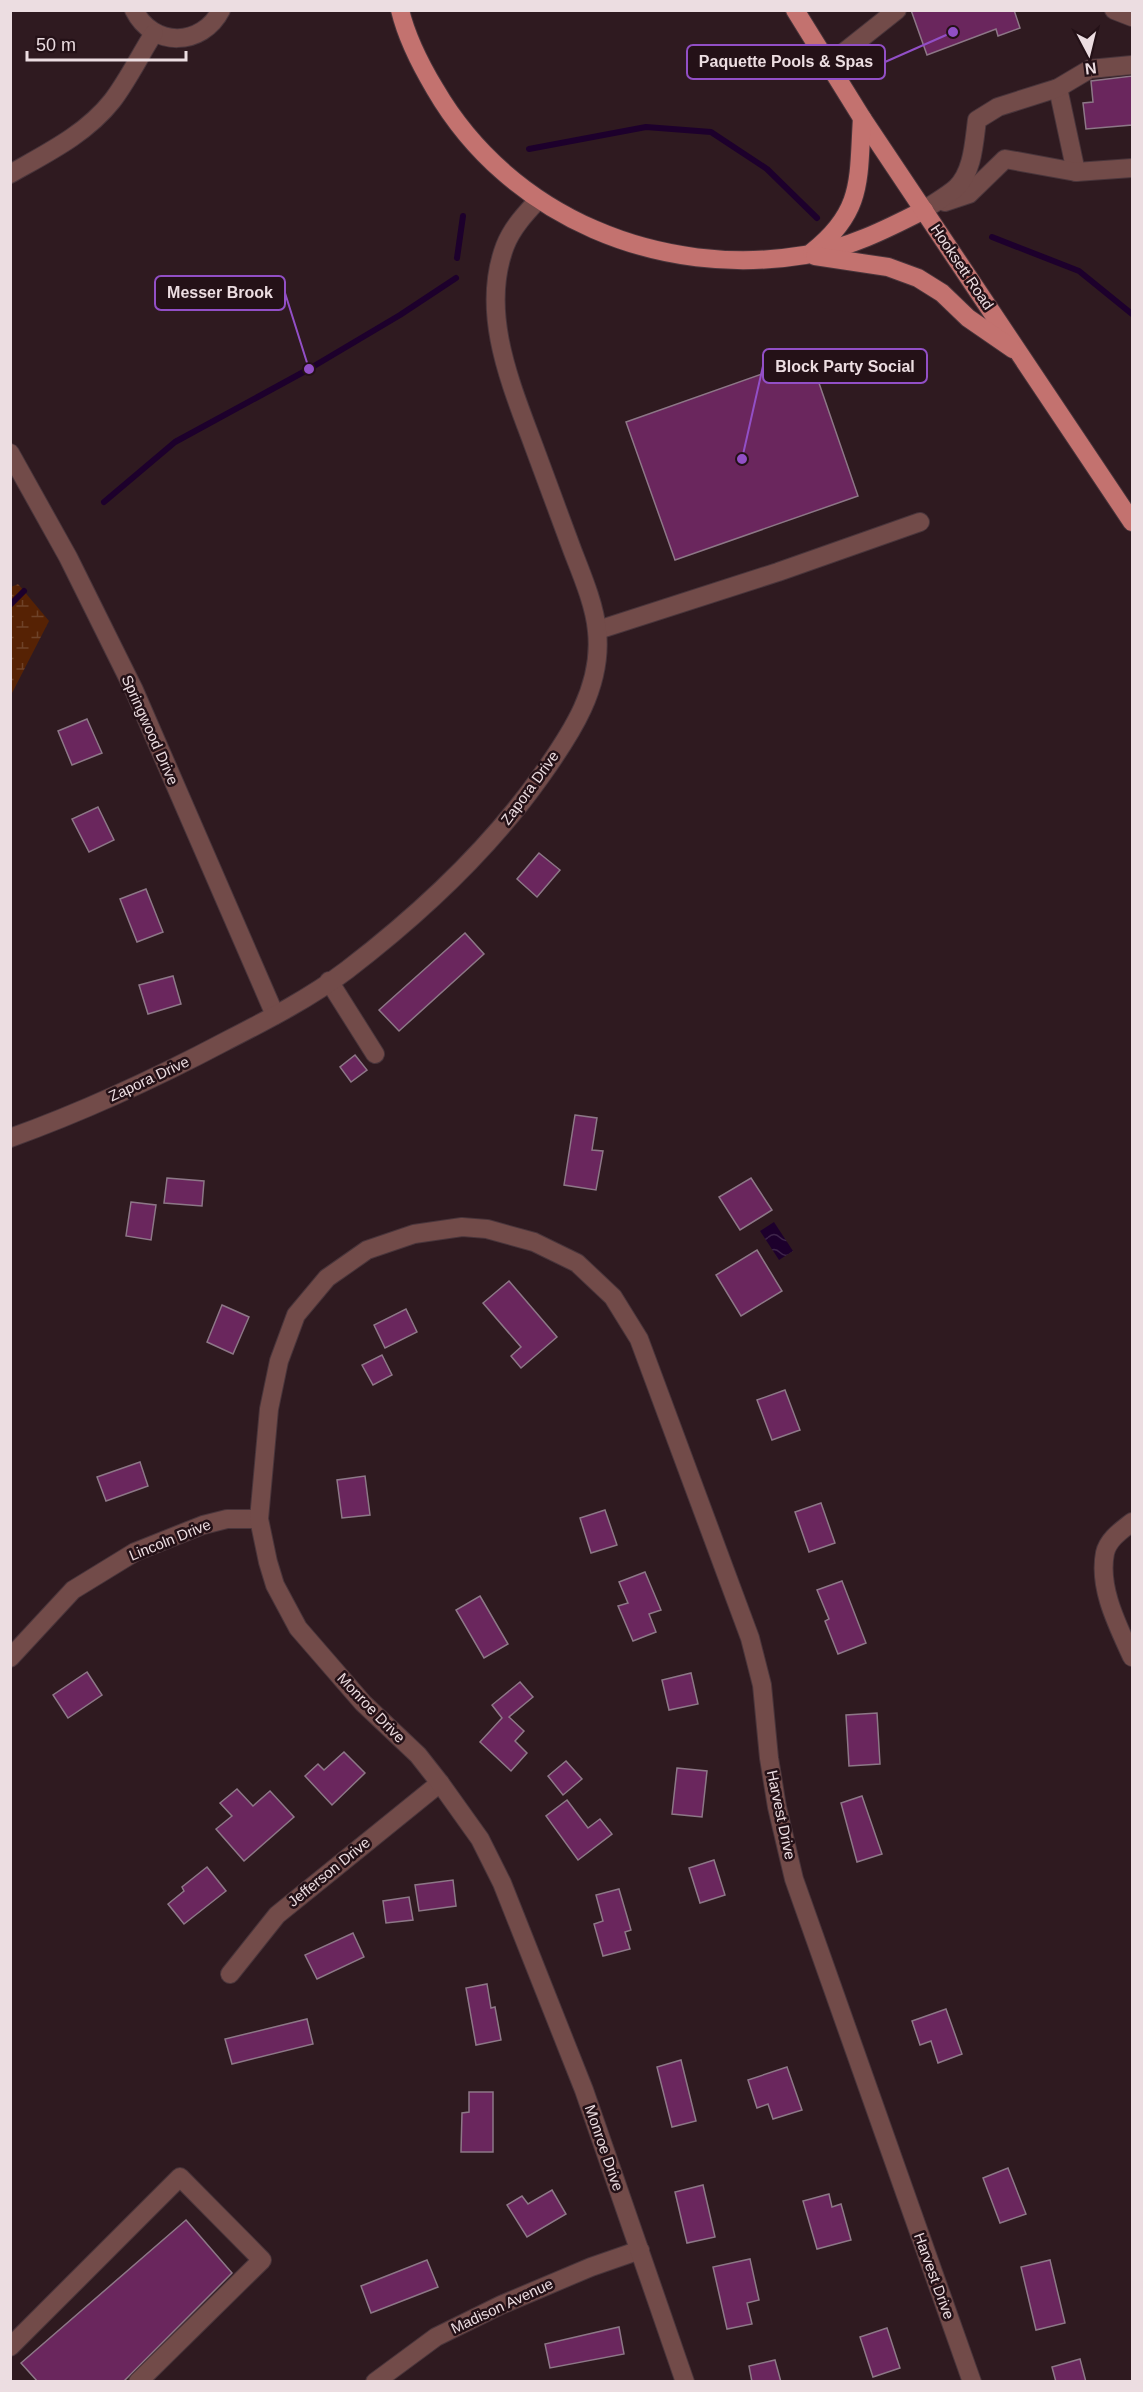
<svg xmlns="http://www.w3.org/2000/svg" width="1143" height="2392" viewBox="0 0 1143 2392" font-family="Arial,sans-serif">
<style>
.wetland{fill:url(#wetland-marsh)}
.water{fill:url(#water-waves)}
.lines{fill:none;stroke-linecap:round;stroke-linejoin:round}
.stream{stroke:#1d002c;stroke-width:6}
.building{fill:#6a265d;stroke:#8d7787;stroke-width:1.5}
.minor-casing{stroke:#49353b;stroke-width:20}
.major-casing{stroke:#49353b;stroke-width:20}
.minor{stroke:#724b49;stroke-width:18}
.major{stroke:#c3726f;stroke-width:18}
.labels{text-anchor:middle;stroke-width:5;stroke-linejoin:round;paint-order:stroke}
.street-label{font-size:15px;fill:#ecdde1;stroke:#241117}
.leader{fill:none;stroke:#924fc6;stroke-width:2}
.callout-dot{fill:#924fc6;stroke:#241117;stroke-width:2}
.callout{fill:#241117;stroke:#924fc6;stroke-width:2}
.callout-label{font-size:16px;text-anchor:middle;font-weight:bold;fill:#ecdde1}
</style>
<defs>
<pattern id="wetland-marsh" width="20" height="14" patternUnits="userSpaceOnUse" patternTransform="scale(1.5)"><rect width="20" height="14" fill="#562204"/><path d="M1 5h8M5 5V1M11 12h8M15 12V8" fill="none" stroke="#6e4228"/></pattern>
<pattern id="water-waves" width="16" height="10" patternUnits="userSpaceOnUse" patternTransform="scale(1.5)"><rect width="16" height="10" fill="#1d002c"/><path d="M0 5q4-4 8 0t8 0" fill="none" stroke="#3e254a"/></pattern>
</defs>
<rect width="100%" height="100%" fill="#2f1a20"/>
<path class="wetland" d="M18,584L49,621L11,695V587Z"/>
<path class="water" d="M774,1222L793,1251L779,1260L760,1231Z"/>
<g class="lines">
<g class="stream">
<path d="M529,149L646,127L711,132L767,169L817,218"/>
<path d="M992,237L1079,271L1132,314"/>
<path d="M457,258L463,216"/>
<path d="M104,502L175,442L309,369L400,315L456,278"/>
<path d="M10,605L24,591"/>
</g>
</g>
<g class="building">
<path d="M911,10H1014L1020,28L998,36L996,29L927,55Z"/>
<path d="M1132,76V125L1086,129L1083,103L1093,102L1091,81Z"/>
<path d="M810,357L858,496L675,560L626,422Z"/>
<path d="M87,719L102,753L72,765L58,731Z"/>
<path d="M98,807L114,840L89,852L72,819Z"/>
<path d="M539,853L560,870L537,897L517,879Z"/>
<path d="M146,889L163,932L137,942L120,899Z"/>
<path d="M465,933L484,954L399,1031L379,1010Z"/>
<path d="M173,976L181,1004L148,1014L139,985Z"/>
<path d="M355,1055L367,1070L351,1082L340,1067Z"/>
<path d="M575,1115L597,1118L592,1150L603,1151L596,1190L564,1185Z"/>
<path d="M167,1178L204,1181L202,1206L164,1203Z"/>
<path d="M751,1178L772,1210L740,1230L719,1197Z"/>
<path d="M131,1202L156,1205L151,1240L126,1236Z"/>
<path d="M757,1250L782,1291L741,1316L716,1275Z"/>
<path d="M509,1281L557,1337L521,1368L511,1356L521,1347L483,1303Z"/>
<path d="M222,1305L249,1317L233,1354L207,1342Z"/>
<path d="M406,1309L417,1332L385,1348L374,1325Z"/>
<path d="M382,1355L392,1375L373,1385L362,1365Z"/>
<path d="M785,1390L800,1430L772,1440L757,1400Z"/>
<path d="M140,1462L148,1486L106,1501L97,1477Z"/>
<path d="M365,1476L370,1515L342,1518L337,1480Z"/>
<path d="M821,1503L835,1543L809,1552L795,1512Z"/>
<path d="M605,1510L617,1545L591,1553L580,1518Z"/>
<path d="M645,1572L661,1610L649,1614L656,1632L633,1641L618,1606L628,1603L619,1582Z"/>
<path d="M842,1581L866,1643L838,1654L825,1621L829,1619L817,1590Z"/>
<path d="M480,1596L508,1644L484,1658L456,1610Z"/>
<path d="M87,1672L102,1695L68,1718L53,1695Z"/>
<path d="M691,1673L698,1704L669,1710L662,1680Z"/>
<path d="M520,1682L533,1697L509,1717L524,1731L515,1741L527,1753L511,1771L480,1742L502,1718L492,1705Z"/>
<path d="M877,1713L880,1764L849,1766L846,1715Z"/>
<path d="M344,1752L365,1773L332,1805L305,1776L318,1764L324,1770Z"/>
<path d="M566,1761L582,1779L563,1795L548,1776Z"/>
<path d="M677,1768L707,1771L702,1817L672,1814Z"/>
<path d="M237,1789L253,1806L270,1791L294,1817L244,1861L216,1829L232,1816L220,1803Z"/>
<path d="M862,1796L882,1854L857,1862L841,1803Z"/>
<path d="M567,1800L588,1828L600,1819L612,1834L578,1860L546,1816Z"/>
<path d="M714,1860L725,1895L700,1903L689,1868Z"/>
<path d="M207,1867L226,1891L184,1924L168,1904L184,1891L182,1887Z"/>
<path d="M453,1880L456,1906L419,1911L415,1885Z"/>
<path d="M619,1889L631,1930L625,1932L630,1949L603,1956L594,1924L603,1921L596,1895Z"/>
<path d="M409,1897L413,1920L386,1923L383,1901Z"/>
<path d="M353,1933L364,1957L317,1979L305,1955Z"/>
<path d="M487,1984L491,2008L495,2007L501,2040L476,2045L466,1988Z"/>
<path d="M946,2009L962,2054L938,2063L931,2041L920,2045L912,2021Z"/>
<path d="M307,2019L313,2044L232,2064L225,2039Z"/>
<path d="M681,2060L696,2121L672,2127L657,2067Z"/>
<path d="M787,2067L802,2110L773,2119L768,2104L757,2108L748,2080Z"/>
<path d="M469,2092H493V2152H461L462,2113L469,2112Z"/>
<path d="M1008,2168L1026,2214L1000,2223L983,2178Z"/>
<path d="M703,2185L715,2237L687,2243L675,2192Z"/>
<path d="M552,2190L566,2214L527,2237L507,2205L522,2196L528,2204Z"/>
<path d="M829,2194L832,2207L841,2204L851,2240L817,2249L803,2201Z"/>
<path d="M186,2220L232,2273L123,2382H38L21,2363Z"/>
<path d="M750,2259L759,2300L747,2303L752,2324L727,2329L713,2267Z"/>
<path d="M427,2260L438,2287L371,2313L361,2286Z"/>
<path d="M1050,2260L1065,2323L1036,2330L1021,2267Z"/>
<path d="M619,2327L624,2354L550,2368L545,2344Z"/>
<path d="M887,2328L900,2368L873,2377L860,2337Z"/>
<path d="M1080,2359L1086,2382H1056L1052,2367Z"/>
<path d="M775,2360L781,2382H752L749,2366Z"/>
</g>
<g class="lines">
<defs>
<g id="minor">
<path d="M134,10C153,48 202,47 221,10"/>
<path d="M1114,10L1132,17"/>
<path d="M829,64L897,10"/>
<path d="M1058,88L1076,172"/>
<path d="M10,174C47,153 86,134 112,101C128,80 140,55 154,33"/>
<path d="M945,202L969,194L1005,159L1076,172L1132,168"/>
<path d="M924,210C934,203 947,196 956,188C973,172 974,142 977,120L998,107L1058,88L1090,69L1132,65"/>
<path d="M10,453L68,557L134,690L275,1015"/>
<path d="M598,630L778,572L920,522"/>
<path d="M329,981L375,1054"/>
<path d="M10,1138C85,1111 156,1078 226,1041C267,1020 310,998 347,970C420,914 488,851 541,776C571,734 603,686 597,631C595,606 582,575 573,552C560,516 546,480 533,444C510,382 480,312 505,246C512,228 525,214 538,200"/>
<path d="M1132,1522C1122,1530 1108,1539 1105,1553C1098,1588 1118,1626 1132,1657"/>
<path d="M10,1658L73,1590L135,1552L203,1525L227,1519H259"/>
<path d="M230,1974L277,1915L440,1783"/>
<path d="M10,2347L180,2177L262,2260L138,2382"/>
<path d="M375,2382L436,2337L501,2305L591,2267L640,2250"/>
<path d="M685,2382L584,2090L502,1883L480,1839L440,1783L418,1755L363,1703L298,1628L275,1585L268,1562L259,1519L269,1409L279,1361L296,1315L327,1278L367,1250L414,1234L462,1227L487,1229L534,1242L577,1263L613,1297L639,1339L750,1638L762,1685L769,1758L777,1807L794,1879L972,2382"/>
</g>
<g id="major">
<path d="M400,10C407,39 420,64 435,89C510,218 661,279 805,255C847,249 887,229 924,210"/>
<path d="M795,10L862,118L1132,522"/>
<path d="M812,252C864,211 858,179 862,118"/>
<path d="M815,256L888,267L918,278L942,293L968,318L1013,349"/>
</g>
</defs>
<use href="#minor" class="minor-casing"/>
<use href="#major" class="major-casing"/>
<use href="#minor" class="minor"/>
<use href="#major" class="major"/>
</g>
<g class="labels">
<g class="street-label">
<text transform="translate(962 267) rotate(56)" y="5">Hooksett Road</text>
<text transform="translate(150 730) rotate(66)" y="5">Springwood Drive</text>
<text transform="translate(530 788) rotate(-54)" y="5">Zapora Drive</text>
<text transform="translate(149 1079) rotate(-25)" y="5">Zapora Drive</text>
<text transform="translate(170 1540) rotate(-22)" y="5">Lincoln Drive</text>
<text transform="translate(371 1708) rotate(46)" y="5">Monroe Drive</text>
<text transform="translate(781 1815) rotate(78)" y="5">Harvest Drive</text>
<text transform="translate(329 1872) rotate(-39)" y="5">Jefferson Drive</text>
<text transform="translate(604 2148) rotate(71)" y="5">Monroe Drive</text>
<text transform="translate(934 2276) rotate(70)" y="5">Harvest Drive</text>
<text transform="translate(502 2306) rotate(-25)" y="5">Madison Avenue</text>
</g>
</g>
<path class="leader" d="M953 32L885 62M309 369L285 293M742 459L763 366"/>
<g class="callout-dot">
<circle cx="953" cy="32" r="6"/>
<circle cx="309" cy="369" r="6"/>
<circle cx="742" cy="459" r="6"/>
</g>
<g class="callout">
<rect x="687" y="45" width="198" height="34" rx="6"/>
<rect x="155" y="276" width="130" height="34" rx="6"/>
<rect x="763" y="349" width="164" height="34" rx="6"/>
</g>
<g class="callout-label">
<text x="786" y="67">Paquette Pools &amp; Spas</text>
<text x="220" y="298">Messer Brook</text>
<text x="845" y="372">Block Party Social</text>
</g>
<rect width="1143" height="2392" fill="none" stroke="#ecdde1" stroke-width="24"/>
<g transform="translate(1089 54) rotate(173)" stroke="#241117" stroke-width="4.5" paint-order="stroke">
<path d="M0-4.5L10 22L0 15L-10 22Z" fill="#ecdde1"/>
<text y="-9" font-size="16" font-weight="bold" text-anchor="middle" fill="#ecdde1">N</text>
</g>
<path d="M27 51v9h159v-9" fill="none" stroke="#ecdde1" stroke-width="3"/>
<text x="36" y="51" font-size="18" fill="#ecdde1" stroke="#241117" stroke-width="4.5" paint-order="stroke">50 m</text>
</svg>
